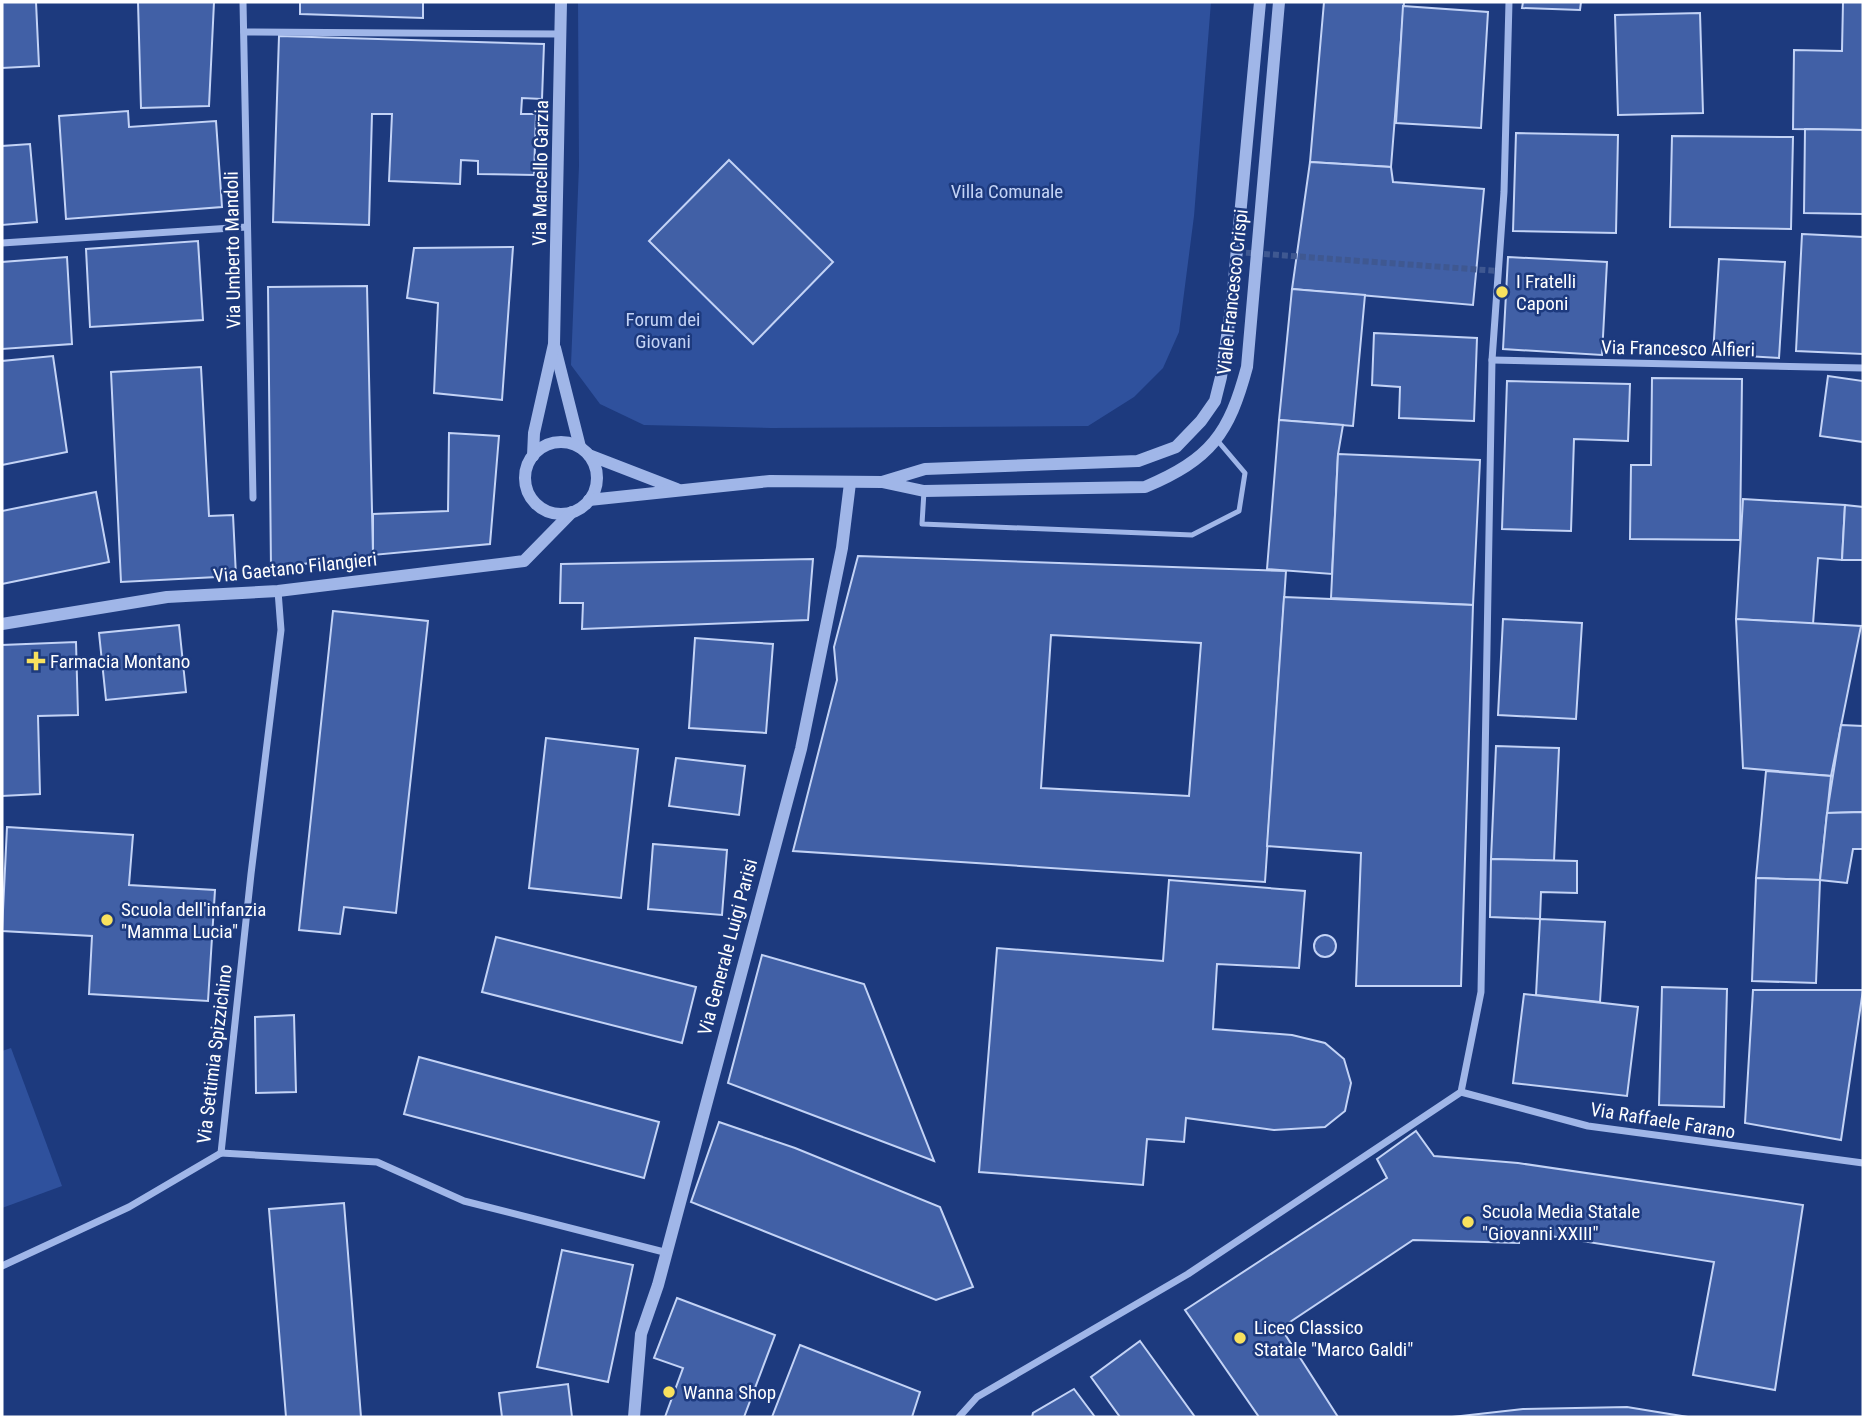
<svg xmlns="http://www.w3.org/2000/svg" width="1865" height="1419" viewBox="0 0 1865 1419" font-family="'Roboto Condensed',sans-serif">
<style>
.green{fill:#2f519d}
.building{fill:#4160a6;stroke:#c3d3f6;stroke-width:2;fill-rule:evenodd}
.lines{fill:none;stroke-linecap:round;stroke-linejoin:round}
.pedestrian-tunnel{stroke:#3f5891;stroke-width:6;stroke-dasharray:6 3;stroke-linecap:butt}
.service{stroke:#a0b6e8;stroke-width:5}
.minor{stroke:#a0b6e8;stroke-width:7}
.tertiary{stroke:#a0b6e8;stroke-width:12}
.poi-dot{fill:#f8e15e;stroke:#1d3a7e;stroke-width:2.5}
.labels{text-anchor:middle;stroke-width:5;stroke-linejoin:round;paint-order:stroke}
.street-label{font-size:19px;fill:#fff;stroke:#1d3a7e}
.park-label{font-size:19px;fill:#c3d3f6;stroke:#1d3a7e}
.poi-label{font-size:19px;fill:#fff;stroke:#1d3a7e;text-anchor:start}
</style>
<rect width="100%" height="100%" fill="#1d3a7e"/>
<g class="green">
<path d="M578,2H1211L1194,216L1179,332L1163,368L1134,397L1088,426L771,428L644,425L600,404L571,365L579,166Z"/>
<path d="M11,1048L62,1186L2,1208V1051Z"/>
</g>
<g class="building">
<path d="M2,2H36L39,66L2,68Z"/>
<path d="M138,2H214L209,106L141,108Z"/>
<path d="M300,2H423V18L300,14Z"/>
<path d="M1324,2H1404L1391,167L1310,162Z"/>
<path d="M1523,2H1581L1580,10L1522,8Z"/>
<path d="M1843,2H1863V130L1793,129L1794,50L1842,51Z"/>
<path d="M1403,6L1488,12L1481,128L1396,123Z"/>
<path d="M1700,13L1703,113L1618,115L1615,15Z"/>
<path d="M279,36L544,44L542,99L522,98L521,114H536L534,175L478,174V161L461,160L460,184L389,181L392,114H372L369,225L273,222Z"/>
<path d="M128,111L129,127L216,121L222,207L66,219L59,116Z"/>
<path d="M1805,129L1863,130V214L1804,213Z"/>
<path d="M1516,133L1618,135L1616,233L1513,231Z"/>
<path d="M1672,136L1793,137L1791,229L1670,227Z"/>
<path d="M30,144L37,222L2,225V146Z"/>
<path d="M729,160L833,262L753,344L649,241Z"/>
<path d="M1310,162L1391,167L1393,182L1484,189L1473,305L1292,289Z"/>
<path d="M1802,234L1863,237V354L1796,351Z"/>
<path d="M198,241L203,320L90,327L86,249Z"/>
<path d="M513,247L502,400L434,393L438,303L407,298L414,248Z"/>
<path d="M67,257L72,344L2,349V262Z"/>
<path d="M1508,257L1607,262L1602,355L1503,349Z"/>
<path d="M1719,259L1785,262L1779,358L1713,354Z"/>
<path d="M367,286L373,555L271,568L268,287Z"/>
<path d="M1292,289L1365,295L1353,426L1279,420Z"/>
<path d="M1374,333L1477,338L1474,421L1399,418L1400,387L1372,385Z"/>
<path d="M53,356L67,452L2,465V361Z"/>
<path d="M201,367L209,516L233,515L236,576L121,582L111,372Z"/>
<path d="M1828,376L1863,381V442L1820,436Z"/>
<path d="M1652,378L1742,379L1740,540L1630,539L1631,465H1651Z"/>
<path d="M1507,381L1630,384L1628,441L1574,439L1571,531L1502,529Z"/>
<path d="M1279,420L1343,425L1338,454L1332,574L1267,569Z"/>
<path d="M449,433L499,436L490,544L373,555V514L448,511Z"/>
<path d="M1338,454L1480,460L1473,605L1331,598Z"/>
<path d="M96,492L109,562L2,584V511Z"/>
<path d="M1743,499L1845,505L1842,560L1818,558L1813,624L1736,619Z"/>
<path d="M1845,505L1863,507V560H1842Z"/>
<path d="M858,556L1286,571L1265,882L793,851L837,680L834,647ZM1051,635L1201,643L1189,796L1041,788Z"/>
<path d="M813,559L808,620L582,629L583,603H560L561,564Z"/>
<path d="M1284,597L1473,605L1461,986H1356L1361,853L1267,846Z"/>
<path d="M333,611L428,621L396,913L344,907L340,934L299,930Z"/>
<path d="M1503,619L1582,623L1576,719L1498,715Z"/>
<path d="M1736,619L1861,626L1831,776L1743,768Z"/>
<path d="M179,625L186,692L106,700L99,633Z"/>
<path d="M695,638L773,644L766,733L689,728Z"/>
<path d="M76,642L78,715L38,716L40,794L2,796V645Z"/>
<path d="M1841,725L1863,726V812L1827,813Z"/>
<path d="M546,738L638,749L621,898L529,888Z"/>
<path d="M1496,746L1559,748L1554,861L1491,859Z"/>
<path d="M676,758L745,766L739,815L669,806Z"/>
<path d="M1766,771L1831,776L1820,880L1756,878Z"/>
<path d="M1863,812V849H1853L1847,883L1820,880L1827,813Z"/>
<path d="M7,827L133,835L129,885L215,890L208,1001L89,994L92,936L2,931Z"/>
<path d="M653,844L727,850L722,915L648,909Z"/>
<path d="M1491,859L1577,861V893L1541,892L1540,919L1490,917Z"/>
<path d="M1756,878L1820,880L1816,983L1752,981Z"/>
<path d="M1169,880L1305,891L1299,968L1217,964L1213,1029L1292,1035L1325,1043L1344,1059L1351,1083L1345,1111L1325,1127L1274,1130L1186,1118L1184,1142L1147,1139L1143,1185L979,1172L997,948L1163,961Z"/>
<path d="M1540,919L1605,922L1600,1002L1536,995Z"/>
<circle cx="1325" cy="946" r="11"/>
<path d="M496,937L696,987L682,1043L482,992Z"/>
<path d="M762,955L864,984L934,1161L728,1083Z"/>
<path d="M1662,987L1727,989L1724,1107L1659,1105Z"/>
<path d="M1753,990H1863L1841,1140L1745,1123Z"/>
<path d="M1524,994L1638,1007L1627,1096L1513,1083Z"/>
<path d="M294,1015L296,1092L256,1093L255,1017Z"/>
<path d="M419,1057L659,1122L644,1178L404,1114Z"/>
<path d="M719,1122L795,1148L940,1207L973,1287L936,1300L691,1202Z"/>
<path d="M1416,1131L1434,1156L1518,1163L1803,1205L1775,1390L1693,1375L1714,1262L1520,1231L1519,1243L1413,1240L1281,1328L1338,1417H1259L1185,1310L1387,1178L1377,1159Z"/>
<path d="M344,1203L361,1417H286L269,1209Z"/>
<path d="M562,1250L633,1265L608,1382L537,1367Z"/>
<path d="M677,1298L775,1335L744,1417H665L683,1368L654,1358Z"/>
<path d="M1140,1341L1195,1417H1120L1091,1377Z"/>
<path d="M800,1345L920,1392L912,1417H772Z"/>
<path d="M568,1384L572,1417H502L499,1393Z"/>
<path d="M1074,1389L1095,1417H1032L1033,1413Z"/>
<path d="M1627,1407L1688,1417H1452L1523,1409Z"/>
</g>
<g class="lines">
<path class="pedestrian-tunnel" d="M1237,252L1498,271"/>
<path class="service" d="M924,491L922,524L1192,535L1239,511L1245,473L1217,440"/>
<g class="minor">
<path d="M243,2L253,498"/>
<path d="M244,32L561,34"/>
<path d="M2,243L247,227"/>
<path d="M1492,360L1863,368"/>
<path d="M1461,1092L1588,1126L1863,1163"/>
<path d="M221,1153L251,874L281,630L278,591"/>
<path d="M221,1153L377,1162L464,1201L664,1252"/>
<path d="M2,1266L129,1207L221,1153"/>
<path d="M959,1417L977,1397L1188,1274L1461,1092L1481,992L1492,360L1504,192L1509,2"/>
</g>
<g class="tertiary">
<path d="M555,348L580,447"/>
<circle cx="561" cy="478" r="36"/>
<path d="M589,455L677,489"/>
<path d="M533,456L534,433L554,344L561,2"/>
<path d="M882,482L925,469L1138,461L1176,447L1201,421L1215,401L1221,377L1232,302L1260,2"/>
<path d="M589,500L770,481L882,482L924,491L1145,487C1211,459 1229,434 1247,367L1279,2"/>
<path d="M2,624L167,597L278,591L524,561L572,512"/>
<path d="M634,1417L641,1334L658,1285L801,749L842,548L850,483"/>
</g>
</g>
<g class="poi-dot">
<circle cx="1502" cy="292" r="7"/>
<path d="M32.5 650.5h7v7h7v7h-7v7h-7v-7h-7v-7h7z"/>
<circle cx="107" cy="920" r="7"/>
<circle cx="1468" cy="1222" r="7"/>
<circle cx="1240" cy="1338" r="7"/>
<circle cx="669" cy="1392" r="7"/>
</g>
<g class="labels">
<g class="street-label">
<text transform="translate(540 173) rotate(-89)" y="7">Via Marcello Garzia</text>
<text transform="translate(232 250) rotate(-91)" y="7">Via Umberto Mandoli</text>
<text transform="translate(1232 292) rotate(-84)" y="7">Viale Francesco Crispi</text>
<text transform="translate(1678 348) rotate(1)" y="7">Via Francesco Alfieri</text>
<text transform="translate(295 567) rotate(-6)" y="7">Via Gaetano Filangieri</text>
<text transform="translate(727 947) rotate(-75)" y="7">Via Generale Luigi Parisi</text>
<text transform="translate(214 1054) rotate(-83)" y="7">Via Settimia Spizzichino</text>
<text transform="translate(1663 1120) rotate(9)" y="7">Via Raffaele Farano</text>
</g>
<g class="park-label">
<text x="1007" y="198">Villa Comunale</text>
<text x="663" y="326">Forum dei<tspan x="663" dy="22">Giovani</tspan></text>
</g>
<g class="poi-label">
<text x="1516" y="288">I Fratelli<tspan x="1516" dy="22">Caponi</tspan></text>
<text x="50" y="668">Farmacia Montano</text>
<text x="121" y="916">Scuola dell'infanzia<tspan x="121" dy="22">"Mamma Lucia"</tspan></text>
<text x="1482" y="1218">Scuola Media Statale<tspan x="1482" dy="22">"Giovanni XXIII"</tspan></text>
<text x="1254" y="1334">Liceo Classico<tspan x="1254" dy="22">Statale "Marco Galdi"</tspan></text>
<text x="683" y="1399">Wanna Shop</text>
</g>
</g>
<rect width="1865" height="1419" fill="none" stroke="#ffffff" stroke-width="7"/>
</svg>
